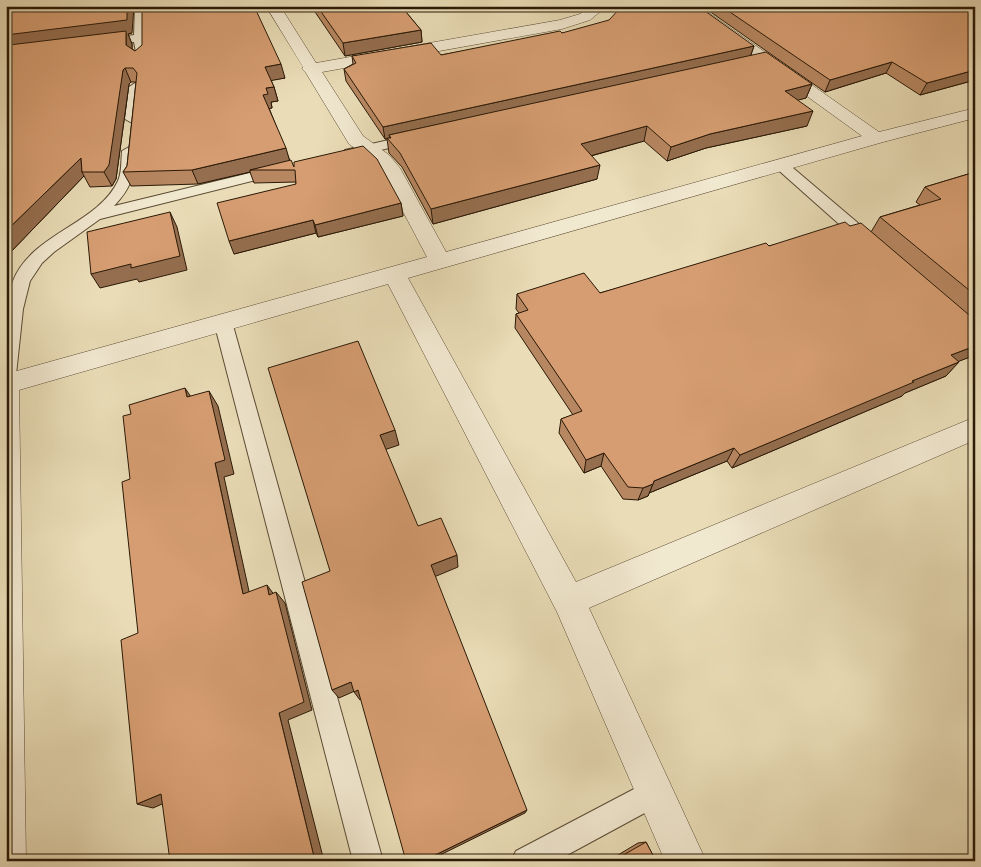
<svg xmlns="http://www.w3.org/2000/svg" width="981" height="867" viewBox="0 0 981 867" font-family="'IM FELL French Canon',serif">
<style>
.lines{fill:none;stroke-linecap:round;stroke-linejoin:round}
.service-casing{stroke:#5a4a33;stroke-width:2}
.minor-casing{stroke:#5a4a33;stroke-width:1}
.service{fill:#f1e8d0;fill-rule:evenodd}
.minor{fill:#f1e8d0;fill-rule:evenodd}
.wall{fill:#b78761;stroke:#2a1907}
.shaded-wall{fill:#956e4f;stroke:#2a1907}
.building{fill:#d59d71;stroke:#2a1907}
</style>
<rect width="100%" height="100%" fill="#e9dcb6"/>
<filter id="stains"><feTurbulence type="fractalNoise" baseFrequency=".004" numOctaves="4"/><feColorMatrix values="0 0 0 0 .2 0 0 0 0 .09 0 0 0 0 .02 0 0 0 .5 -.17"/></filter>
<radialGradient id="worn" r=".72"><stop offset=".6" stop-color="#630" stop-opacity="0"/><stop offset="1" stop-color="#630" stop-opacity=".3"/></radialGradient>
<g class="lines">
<defs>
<g id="service">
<path d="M135,6H145L146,50L144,52H136L134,42L98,44L96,42L98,40L134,35Z"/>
<path d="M135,83L141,87L139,119L132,123L125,119L129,87Z"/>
<path d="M415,134L422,138L420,141L350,157L343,153L345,150Z"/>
<path d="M129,147L136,151C134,176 132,187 114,206L279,166L284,167L286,170L284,173L100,219L54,252L42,263L30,281L23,309L15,384L13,389L6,391C6,357 1,313 13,281C32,233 97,225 118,181C122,172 121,161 122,151Z"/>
<path d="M781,161L786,162L878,240L880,244L878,248H866L776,168L774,165Z"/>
<path d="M223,316L229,318L232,322L383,861H353L214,322L217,318Z"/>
<path d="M655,778L665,782L669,792L665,802L556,861H511L516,851Z"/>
</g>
<path id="minor" d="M266,6H280L316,63L560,20L580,14L590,6H607L590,20L562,29L322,72L363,136L389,155L400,168L446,252L862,136L682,6H699L879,132L975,108V118L883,142L408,278L576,582L975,417V440L589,608L706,861H665L557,612L388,284L19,390L26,861H6V374L427,257L381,170L375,163L349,144L306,73L302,69L303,67Z"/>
</defs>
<use href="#service" class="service-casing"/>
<use href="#minor" class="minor-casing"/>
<use href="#service" class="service"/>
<use href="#minor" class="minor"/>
</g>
<g class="wall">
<path d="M311,6H401L421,30L422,42L345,56Z"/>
<path d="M702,6H965L975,11V80L920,95L886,73L825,92Z"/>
<path d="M132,33L128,34L132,44V49L135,51L285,78L271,80L274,87L278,101L271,102L272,108H269L290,161L294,167L401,203L403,216L318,237L316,233L234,254L296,184V182L254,183L250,172L198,184L131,186L123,172L127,166L136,82H131L129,84L116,179L112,186L90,187L84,176L6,257V55L8,49Z"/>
<path d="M562,33L754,46L751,55L812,84L806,98L797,100L807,126L706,148L667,161L644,141L591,156L597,179L433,224L402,167L389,153L387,139H385L346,81L344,69L353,64L352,56L441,55Z"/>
<path d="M975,172V355L959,361L946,376L905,393L902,396L732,468L727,461L649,493L648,496L638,500L623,499L601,466L584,473L559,433L561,419L573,415L515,328L516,314L519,313L516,309L517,294L600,293L769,246L850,226L871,232L880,217L920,205L916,202L925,187Z"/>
<path d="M646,842L656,861H608L638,843Z"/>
</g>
<g class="shaded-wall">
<path d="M127,6H134L132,33L128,34L132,44V59L126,45V34L6,49V35Z"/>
<path d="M421,30L422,42L345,56L343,43Z"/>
<path d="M754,46L750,57L389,135L390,138L385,139L383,127Z"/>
<path d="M892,62L886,73L825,92L830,80Z"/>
<path d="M281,64L285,78L269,81L265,67Z"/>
<path d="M125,68L131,82L129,84L116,179L112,186L104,172L123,70Z"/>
<path d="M975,70V80L920,95L927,83Z"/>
<path d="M812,84L806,98L780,105L785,91Z"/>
<path d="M274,87L278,101L271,102L272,108L267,109L263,95L266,88Z"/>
<path d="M813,111L807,126L706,148L667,161L671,147L710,134Z"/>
<path d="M647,126L644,141L579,159L581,144Z"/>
<path d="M286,148L290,162L250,170V172L198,184L192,170Z"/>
<path d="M81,158L82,172L84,176L6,257V231Z"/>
<path d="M600,165L597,179L433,224L431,209Z"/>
<path d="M401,203L403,216L318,237L315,225Z"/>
<path d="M170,212L177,227L187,270L139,282L137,279L100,288L91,274Z"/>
<path d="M313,220L316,233L234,254L229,241Z"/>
<path d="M975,346V355L939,369L951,355Z"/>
<path d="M959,362L946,376L905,393L902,396L732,468L740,455L912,381Z"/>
<path d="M185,388L195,403L187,397Z"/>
<path d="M209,391L218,406L234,474L224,477L252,605L243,594L215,463Z"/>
<path d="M395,430L399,445L384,450L380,435Z"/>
<path d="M734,448L727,461L649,493L654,481Z"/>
<path d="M604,453L601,466L584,473L586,460Z"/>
<path d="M653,484L648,496L638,500L643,488Z"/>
<path d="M457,555L458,567L434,577L431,565Z"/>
<path d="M267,585L275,596L269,595Z"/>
<path d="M276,592L285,603L312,710L288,720L324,861H315L279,713Z"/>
<path d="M351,682L357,690L339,698L332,690Z"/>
<path d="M358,690L364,698L360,700L354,692Z"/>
<path d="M161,794L176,798L153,808L137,804Z"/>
<path d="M527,810L525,813L428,861H423Z"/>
</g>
<g class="building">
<path d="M10,6H127V20L6,35V12H8Z"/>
<path d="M142,6H254L281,64L265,67L274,87L266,88L268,94L263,95L286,148L192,170L123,172L127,166L137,73L133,68H125L123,70L109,165L104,172H82L81,158L6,231V55L9,45L126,31V45L135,51L142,45Z"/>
<path d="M317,6H401L421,30L343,43Z"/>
<path d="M622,6H698L754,46L383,127L344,69L356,63L352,56L431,43L441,55L560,31L562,33L609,20Z"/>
<path d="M721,6H965L975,11V70L927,83L892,62L830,80Z"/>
<path d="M766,52L812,84L785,91L813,111L710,134L671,147L647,126L581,144L600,165L431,209L400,153L387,138H391L389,135Z"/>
<path d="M363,146L377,159L401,203L315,225L313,220L229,241L217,203L296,184L295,170H250L291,160L294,167V162Z"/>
<path d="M975,172V295L880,217L941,199L925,187Z"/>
<path d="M170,212L180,256L131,268V264L91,274L87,232Z"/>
<path d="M845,222L850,226L861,223L975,320V346L951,355L959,362L912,381L914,382L740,455L734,448L654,481L653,484L643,488L628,487L604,453L586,460L561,419L582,411L516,314L528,310L517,294L584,273L600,293L766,243L769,246Z"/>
<path d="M358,341L395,430L380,435L418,526L441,518L457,555L431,565L527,810L423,861H406L358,690L354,692L351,682L332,690L302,582L330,571L268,368Z"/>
<path d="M185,388L187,397L209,391L225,460L215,463L243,594L267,585L269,595L276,592L304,702L279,713L315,861H170L161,794L137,804L121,640L138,633L122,482L130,479L123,416L131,414L129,405Z"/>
<path d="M646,842L656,861H613Z"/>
</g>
<rect width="981" height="867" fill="none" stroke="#e9dcb6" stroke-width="25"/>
<rect x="8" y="8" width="966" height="852" fill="none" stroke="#2a1907" stroke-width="2.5"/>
<rect x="12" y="12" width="956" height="842" fill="none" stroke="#2a1907"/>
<rect width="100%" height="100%" filter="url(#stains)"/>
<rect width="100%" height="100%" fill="url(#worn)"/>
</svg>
